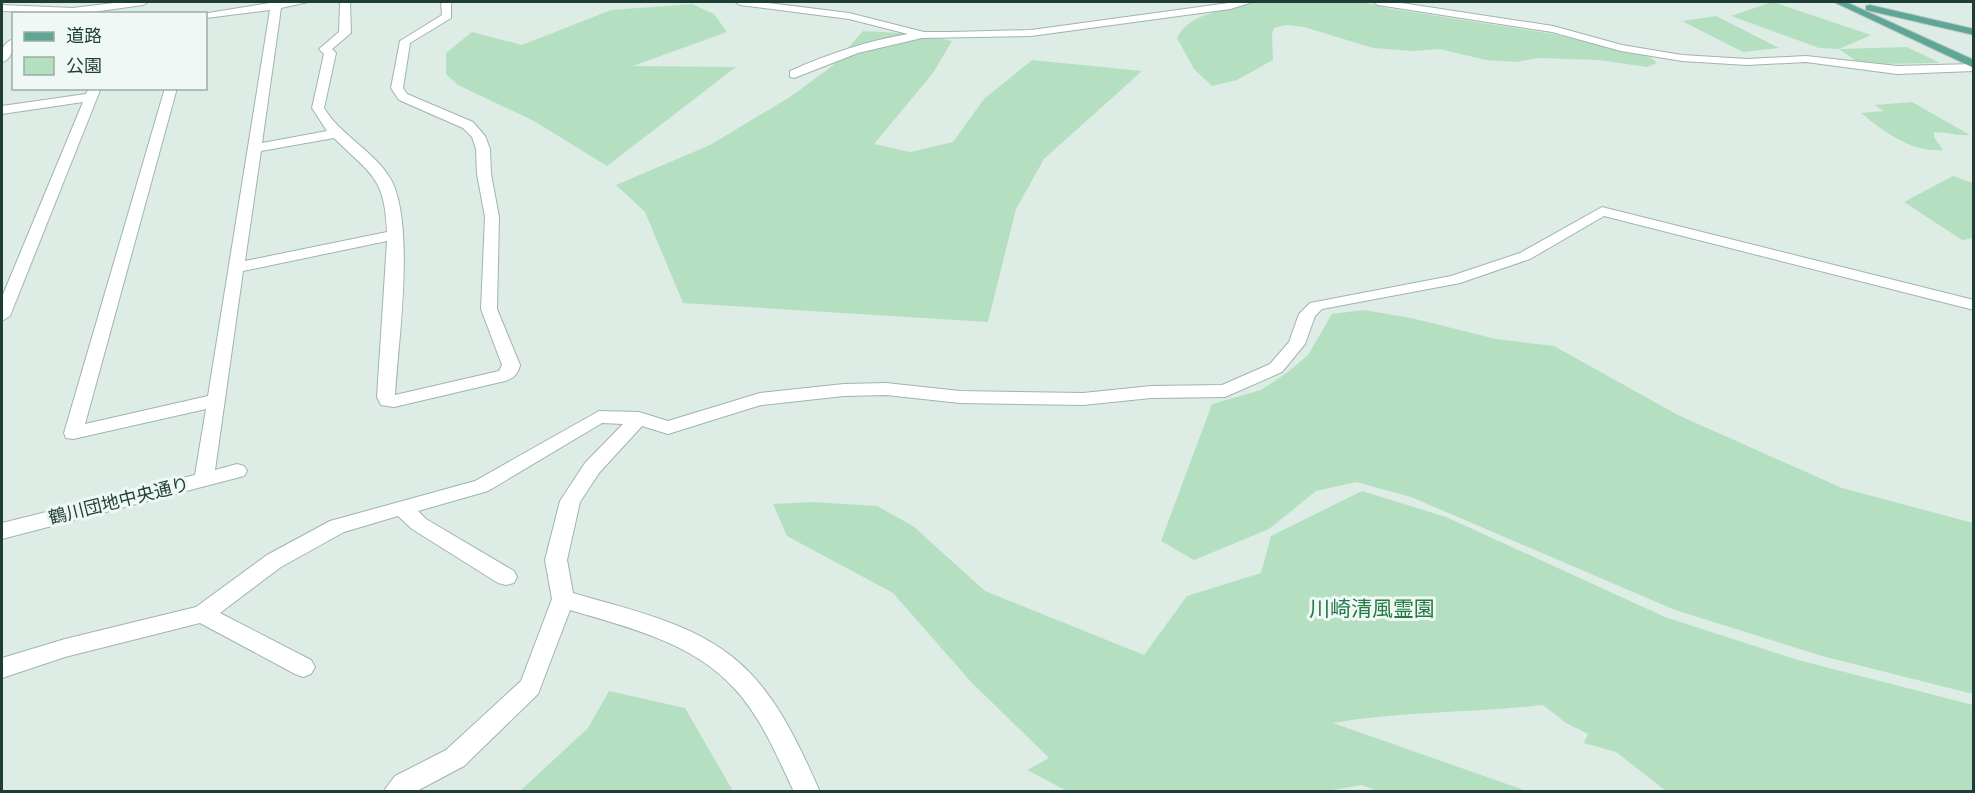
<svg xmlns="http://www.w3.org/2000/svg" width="1975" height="793" viewBox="0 0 1975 793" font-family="Commissioner,'Noto Sans JP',sans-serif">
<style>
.green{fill:#b4e0c1}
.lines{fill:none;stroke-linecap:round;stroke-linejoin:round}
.minor-casing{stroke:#a1b4ad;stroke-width:2}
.major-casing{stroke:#c0c9c6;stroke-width:2}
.minor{fill:#fff;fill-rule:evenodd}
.major{fill:#5ea695;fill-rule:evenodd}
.labels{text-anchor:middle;stroke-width:6;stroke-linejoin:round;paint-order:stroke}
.street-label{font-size:18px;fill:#1e3d35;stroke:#eff8f4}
.near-park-label{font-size:21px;fill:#247946;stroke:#eff8f4}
</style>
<rect width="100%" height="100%" fill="#deece6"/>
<g class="green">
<path d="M1256,2H1362L1392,9L1553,34L1650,57L1657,63L1647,67L1599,60L1539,58L1516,62L1486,60L1440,49L1413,51L1373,48L1304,27L1286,25L1274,28L1272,35L1273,60L1237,80L1212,86L1194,69L1177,38C1190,11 1230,10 1256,2Z"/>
<path d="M1769,3H1776L1871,35L1839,49L1819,48L1731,16Z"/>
<path d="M692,4L714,14L727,32L633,66L736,67L607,166L534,121L458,85L446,74V53L472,32L522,45L611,10Z"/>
<path d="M1716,16L1779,48L1743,52L1682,21Z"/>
<path d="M863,31L920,34L952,41L933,73L874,144L910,152L953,142L984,99L1032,60L1142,71L1044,159L1016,209L988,322L683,303L645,212L616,185L710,145L790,97L831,67Z"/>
<path d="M1907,47L1940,63L1874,64L1856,61L1839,49Z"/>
<path d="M1912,102L1970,135C1957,136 1947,132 1934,132V137L1943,150C1912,153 1884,132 1861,113L1884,111L1875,105Z"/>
<path d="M1953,176L1973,183V238L1962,240L1904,202Z"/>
<path d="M1364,310L1411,318L1496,339L1554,346L1678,415L1842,488L1973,523V694L1822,656L1675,610L1411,497L1356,482L1316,491L1269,529L1194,560L1161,541L1212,404L1261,390L1288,372L1308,355L1332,314Z"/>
<path d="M1362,491L1446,517L1665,617L1798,660L1973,705V791H1666L1616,752L1584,743L1588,734L1566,723L1543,705C1474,713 1402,711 1333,723L1527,791L1379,792L1362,785L1320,792L1067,791L1027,770L1049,758L972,683L893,593L787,536L773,504L813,502L877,506L913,526L985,591L1144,655L1187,596L1261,573L1271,536Z"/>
<path d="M609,691L685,708L733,791H520L588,728Z"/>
</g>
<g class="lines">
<defs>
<g id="minor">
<path d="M122,2H148L143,5L78,14L2,11V5L73,8Z"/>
<path d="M276,2H308L281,8L262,143L327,131L312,108L324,54L319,49L339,32L340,2H350L351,33L332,49L336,53L324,108C341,136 373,150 390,178C416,222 398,342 395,395L499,371L502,365L481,309L485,217L477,174L476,149L472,137L463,128L399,100L391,88L400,41L442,15L441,2H451V18L410,43L403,88L407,94L473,122L485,136L490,149L491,174L499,217L497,309L520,365C518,374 514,378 505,381L394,407L381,405L377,397L387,241L243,271L215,470L237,464L244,466L247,471L244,476L2,539V523L195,475L206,409L73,439L66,438L64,433L165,88H177L85,424L208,396L270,10L206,18V14H202ZM334,138C370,174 385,176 387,232L245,261L261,151Z"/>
<path d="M735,2H761L849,13L924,32H951L1031,30L1236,2H1253L1230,9L1031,36L922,38L858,53L794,78L790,77V71C828,54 867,41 908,34L849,19L740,5Z"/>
<path d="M1373,2H1395L1553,26L1622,45L1682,55L1747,59L1806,56L1897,66L1974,64V71L1897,74L1806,62L1747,65L1682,61L1621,51L1552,32L1378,5Z"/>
<path d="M14,39C14,47 11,61 2,62C2,51 1,43 14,39Z"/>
<path d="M89,88H101L10,316L2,321V297L83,102L2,114V106L86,94Z"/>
<path d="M1602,207L1974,300V310L1604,216L1530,259L1460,283L1322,309L1315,316L1305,344L1282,372L1225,397L1151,398L1083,405L960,403L886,395L844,396L761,405L668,434L642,426L599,473L580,502L567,560L573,593C634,611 705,625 750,673C781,705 802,751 820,792H794C777,756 761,717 734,688C692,642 627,627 570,610L538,694L464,766L415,792H383L395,776L446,750L521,681L552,599L545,560L560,501L585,463L623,424L602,423L488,491L418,511L426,519L514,571L517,577L514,583L506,585L498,583L412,529L398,516L344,532L281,567L220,613L311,660L315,667L311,674L303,677L295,674L200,623L65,657L2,678V658L65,639L196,607L267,555L330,521L475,481L599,411L639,412L668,421L760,393L844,384L886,383L960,391L1083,393L1151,386L1222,385L1270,364L1289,342L1299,314L1310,303L1451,276L1520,253Z"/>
</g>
<g id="major">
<path d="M1834,2H1846L1974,60V68Z"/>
<path d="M1870,5L1974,29V35L1866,10V6Z"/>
</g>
</defs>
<use href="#minor" class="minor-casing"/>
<use href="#major" class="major-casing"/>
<use href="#minor" class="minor"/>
<use href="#major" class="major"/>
</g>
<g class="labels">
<g class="street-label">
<text transform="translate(119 501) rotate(-14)" y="6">鶴川団地中央通り</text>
</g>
<g class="near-park-label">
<text x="1372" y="616">川崎清風霊園</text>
</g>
</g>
<rect width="1975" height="793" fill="none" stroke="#1e3d35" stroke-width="6"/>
<rect x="12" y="12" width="195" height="78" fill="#eff8f4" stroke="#9bada8" stroke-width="1.5"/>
<rect x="24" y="32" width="30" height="9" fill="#5ea695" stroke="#9bada8" stroke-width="1.5"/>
<text x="66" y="42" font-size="18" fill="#1e3d35">道路</text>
<rect x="24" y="57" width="30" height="18" fill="#b4e0c1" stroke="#9bada8" stroke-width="1.5"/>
<text x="66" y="72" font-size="18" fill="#1e3d35">公園</text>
</svg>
